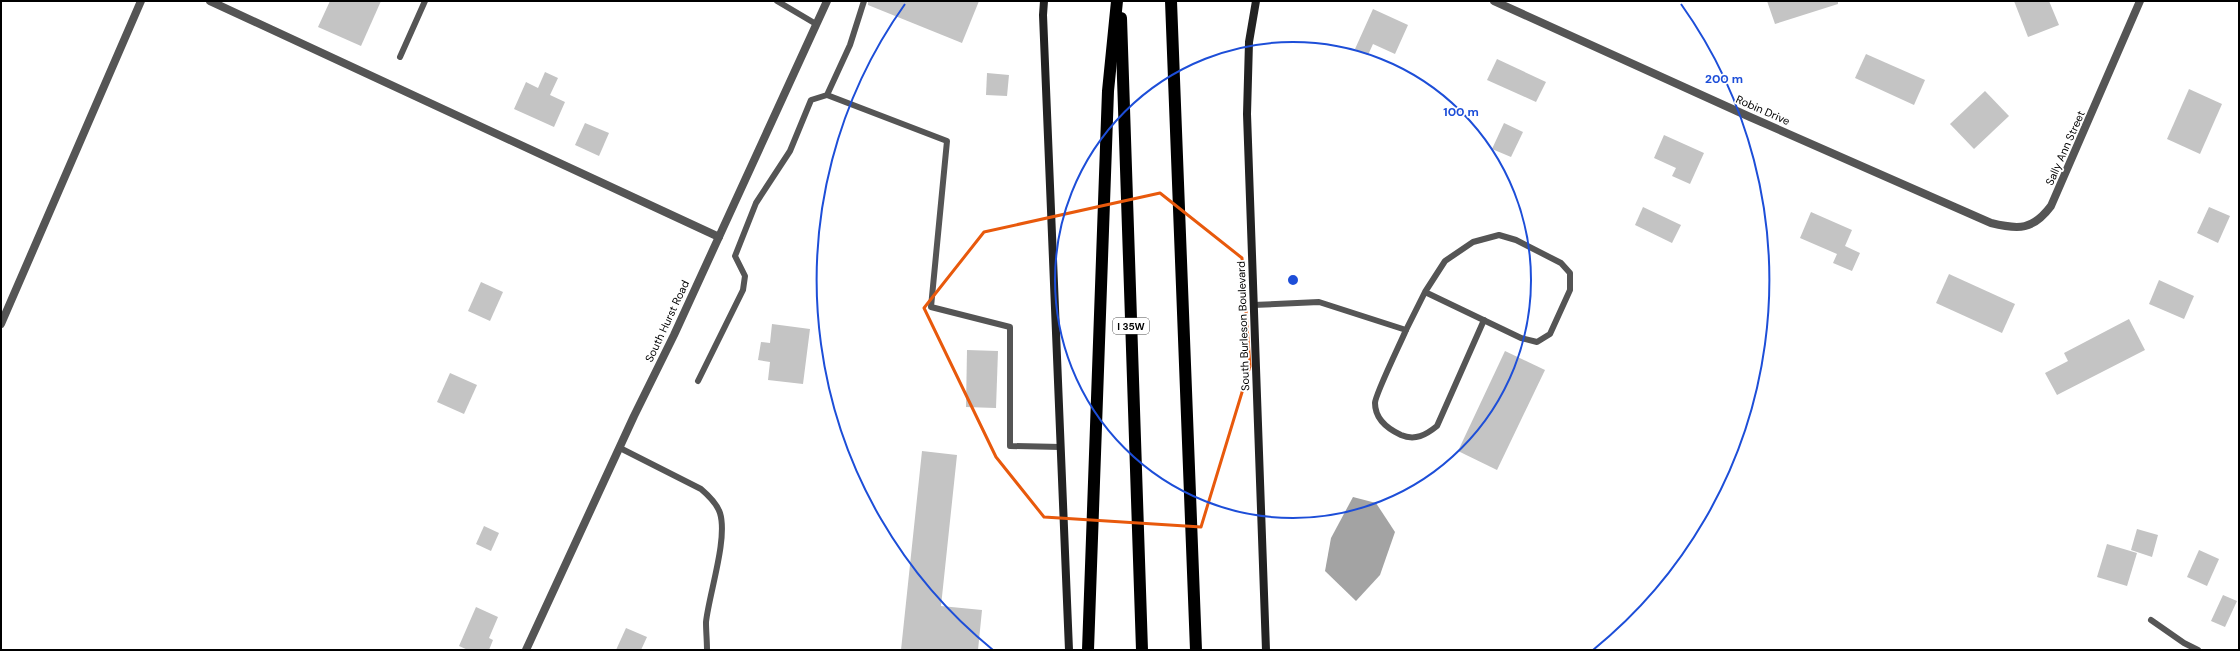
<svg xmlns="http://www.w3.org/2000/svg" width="2240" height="651" viewBox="0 0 2240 651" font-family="'DM Sans',sans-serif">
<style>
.water{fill:#a3a3a3}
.building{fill:#c4c4c4}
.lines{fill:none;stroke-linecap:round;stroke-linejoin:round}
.service{stroke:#555;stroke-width:6}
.minor{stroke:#555;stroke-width:8}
.secondary{stroke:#222;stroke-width:8}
.motorway{stroke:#000;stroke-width:12}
.marked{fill:none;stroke:#e8590c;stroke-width:3;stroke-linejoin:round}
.ring{fill:none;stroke:#1d4ed8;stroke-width:2}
.labels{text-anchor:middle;stroke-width:3.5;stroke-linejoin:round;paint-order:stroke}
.shield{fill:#fff;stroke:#4c4c4c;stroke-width:1}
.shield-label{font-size:10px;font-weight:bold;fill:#000}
.street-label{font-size:11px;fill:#000;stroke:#fff}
.centre{fill:#1d4ed8;stroke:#fff;stroke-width:2}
.ring-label{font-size:12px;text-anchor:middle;font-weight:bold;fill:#1d4ed8;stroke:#fff;stroke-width:3.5;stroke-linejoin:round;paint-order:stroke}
</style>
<rect width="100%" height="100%" fill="#fff"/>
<path class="water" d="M1353,497L1376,503L1395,532L1380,575L1356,601L1325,571L1331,538Z"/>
<g class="building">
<path d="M330,1H381L361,46L318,27Z"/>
<path d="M868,1H979L962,43L868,5Z"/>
<path d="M1767,1H1838V4L1775,24Z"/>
<path d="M2014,1H2049L2059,25L2028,37Z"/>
<path d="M1373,9L1408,25L1395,54L1373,44L1368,55L1355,49Z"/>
<path d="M1866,54L1925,80L1914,105L1855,78Z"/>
<path d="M1497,59L1546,82L1536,102L1487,80Z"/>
<path d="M545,72L558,78L550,95L565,102L554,127L514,109L526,82L538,88Z"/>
<path d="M987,73L1009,75L1007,96L986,95Z"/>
<path d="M2189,89L2222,104L2200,154L2167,139Z"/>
<path d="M1985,91L2009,116L1974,149L1950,124Z"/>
<path d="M585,123L609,133L599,156L575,145Z"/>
<path d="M1504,123L1523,132L1511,157L1492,149Z"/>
<path d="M1664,135L1704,153L1690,184L1672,176L1676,168L1654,158Z"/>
<path d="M1643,207L1681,225L1672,243L1635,225Z"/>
<path d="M2209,207L2230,216L2218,243L2197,233Z"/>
<path d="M1811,212L1852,230L1845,246L1860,253L1852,271L1833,263L1837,254L1800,238Z"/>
<path d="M1949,274L2015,304L2002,333L1936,303Z"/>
<path d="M2159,280L2194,296L2184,319L2149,304Z"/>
<path d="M481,282L503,292L490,321L468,311Z"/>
<path d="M2129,319L2145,350L2057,395L2045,373L2068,361L2064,353Z"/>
<path d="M772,324L810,329L803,384L768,380L770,362L758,360L761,342L770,343Z"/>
<path d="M967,350L998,351L996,408L966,407Z"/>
<path d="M1505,351L1545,370L1497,470L1458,451Z"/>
<path d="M450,373L477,385L464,414L437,402Z"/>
<path d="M922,451L957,455L941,606L982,610L978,650H901Z"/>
<path d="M484,526L499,533L491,551L476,544Z"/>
<path d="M2137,529L2158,535L2152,557L2131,550Z"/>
<path d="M2107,544L2137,553L2127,586L2097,577Z"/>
<path d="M2199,550L2219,559L2207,586L2187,577Z"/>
<path d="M2223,595L2237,601L2225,627L2211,621Z"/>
<path d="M476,607L498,617L489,638L493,640L489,650H468L459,646Z"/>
<path d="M626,628L647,637L641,650H616Z"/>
</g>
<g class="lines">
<g class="service">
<path d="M777,1L816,24"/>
<path d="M400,57L425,1"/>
<path d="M827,95L947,141L931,307L1010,327V446L1061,447"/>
<path d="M1253,305L1319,302L1406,330L1425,292L1445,261L1473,242L1499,235L1516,240L1561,263L1570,273V290L1550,334L1537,342L1521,338L1425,292"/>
<path d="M1406,330C1401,342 1375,395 1375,403C1375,419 1388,429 1401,435C1415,441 1426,435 1437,426L1484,320"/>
<path d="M698,381L743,290L745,276L735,256L756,203L790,151L811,100L827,95L850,45L864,1"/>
<path d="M620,448L701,489C708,495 717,504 720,513C728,539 709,594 706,622C706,631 707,641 707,650"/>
<path d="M2151,620L2184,643L2198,650"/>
</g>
<g class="minor">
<path d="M210,1L719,237"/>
<path d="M1494,1L1750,117L1991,223C2019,230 2033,230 2051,206L2140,1"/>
<path d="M1,324L141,1"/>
<path d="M526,650L634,416L674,335L827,1"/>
</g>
<g class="secondary">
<path d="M1044,1L1043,15L1069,650"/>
<path d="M1256,1L1249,42L1247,114L1266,650"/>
</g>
<g class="motorway">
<path d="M1171,1L1196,650"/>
<path d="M1121,18L1142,650"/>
<path d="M1088,650L1108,91L1117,1"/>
</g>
</g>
<path class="marked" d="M1160,193L1242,258L1250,366L1201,527L1044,517L996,457L924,308L984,232Z"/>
<g class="ring">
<circle cx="1293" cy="280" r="238"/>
<path d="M993 650A476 476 0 0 1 905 4M1681 4A476 476 0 0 1 1593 650"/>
</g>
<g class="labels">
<rect class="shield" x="1113" y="318" width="36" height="16" rx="3"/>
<g class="shield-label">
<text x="1131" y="330">I 35W</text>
</g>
<g class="street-label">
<text transform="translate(1763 110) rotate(24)" y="4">Robin Drive</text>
<text transform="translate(2065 148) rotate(-66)" y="4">Sally Ann Street</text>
<text transform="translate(667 321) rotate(-65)" y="4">South Hurst Road</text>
<text transform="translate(1243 326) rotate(-92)" y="4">South Burleson Boulevard</text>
</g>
</g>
<circle cx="1293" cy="280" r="6" class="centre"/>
<g class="ring-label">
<text x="1724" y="83">200 m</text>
<text x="1461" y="116">100 m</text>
</g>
<rect width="2240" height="651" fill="none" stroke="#000000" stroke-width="4"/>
</svg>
